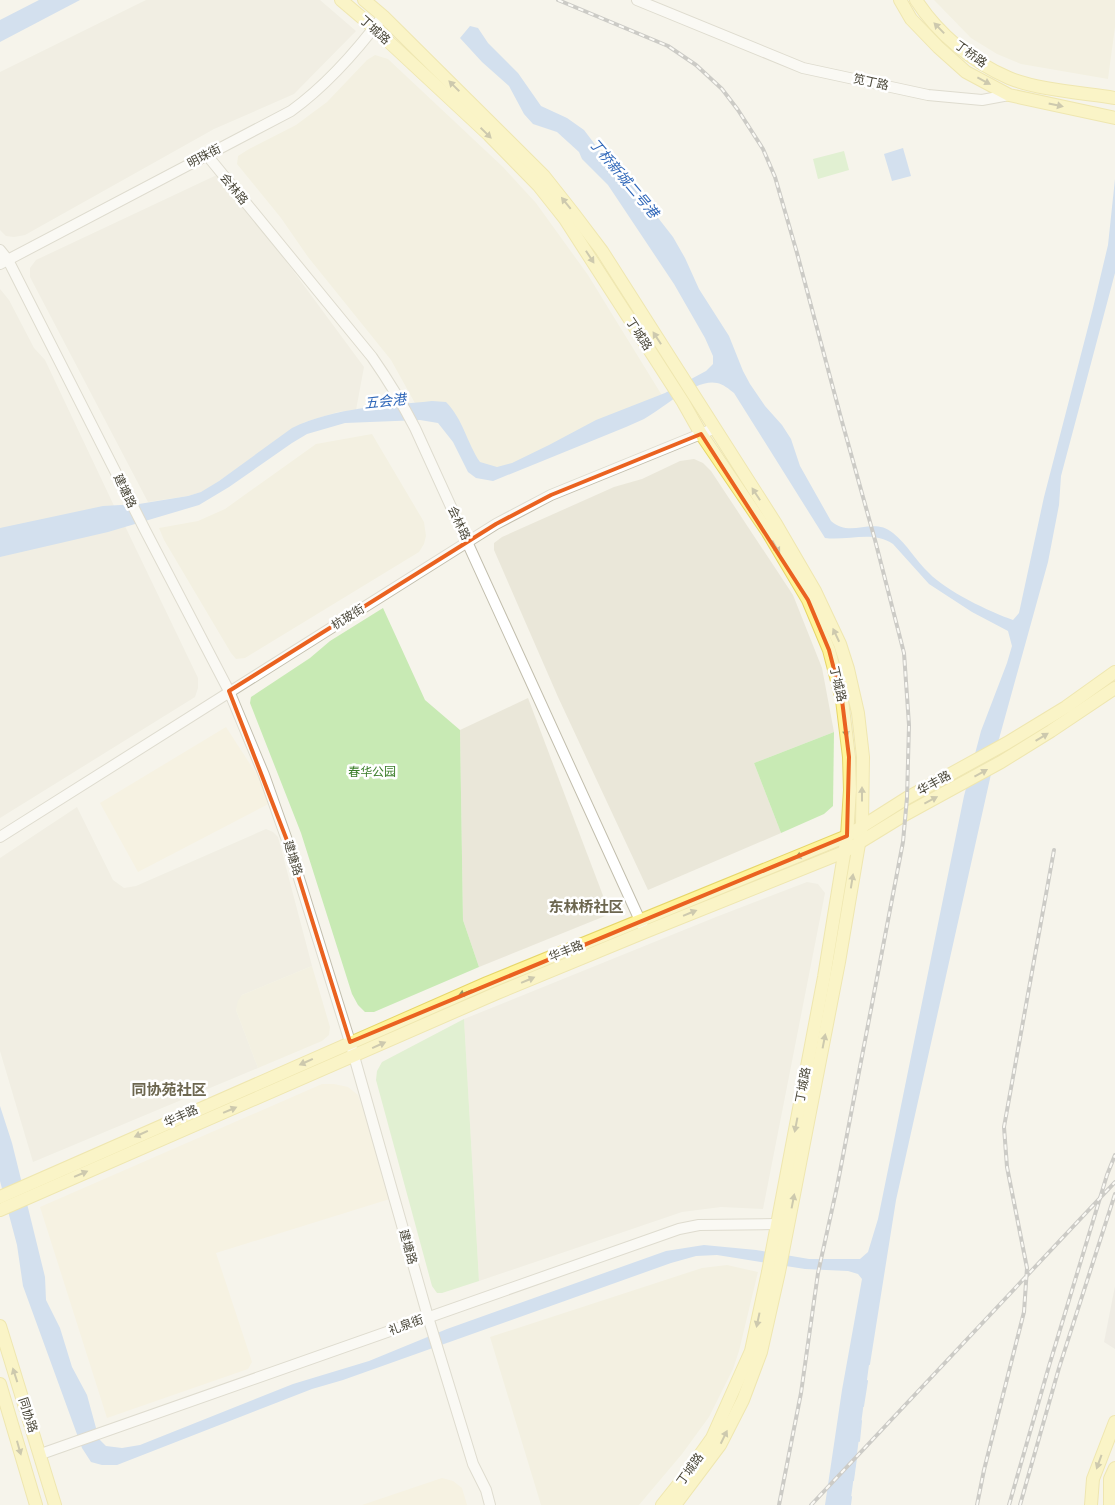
<svg xmlns="http://www.w3.org/2000/svg" width="1115" height="1505" viewBox="0 0 1115 1505" font-family="'PT Sans','Noto Sans SC',sans-serif">
<style>
.residential{fill:#eae7d9}
.commercial{fill:#f7efd7}
.industrial{fill:#e6e3dc}
.education{fill:#efecd5}
.green{fill:#c8eab4}
.water{fill:#a8c7f2}
.lines{fill:none;stroke-linecap:round;stroke-linejoin:round}
.stream{stroke:#a8c7f2;stroke-width:2}
.minor-casing{stroke:#c2bead;stroke-width:12}
.major-casing{stroke:#e6d669;stroke-width:14}
.minor{stroke:#fff;stroke-width:10}
.major{stroke:#fff49b;stroke-width:12}
.rail-casing{stroke:#9a9a9a;stroke-width:4}
.rail{stroke:#fff;stroke-width:2;stroke-dasharray:5.5;stroke-linecap:butt}
.oneway{fill:#9b9565}
.marked{fill:none;stroke:#ea6220;stroke-width:4;stroke-linejoin:round}
.labels{text-anchor:middle;stroke-width:5;stroke-linejoin:round;paint-order:stroke}
.street-label{font-size:12px;fill:#4a4739;stroke:#fff}
.park-label{font-size:12px;fill:#3b7e2a;stroke:#fff}
.water-label{font-size:14px;font-style:italic;fill:#2f67b9;stroke:#fff}
.quarter-label{font-size:15px;font-weight:bold;fill:#6d6750;stroke:#fff}
</style>
<rect width="100%" height="100%" fill="#f6f4eb"/>
<g class="residential">
<path d="M146,0H320L356,31L294,94L214,129L25,235L14,237L6,236L0,230V72Z"/>
<path d="M221,173L364,367L356,410L338,412L305,422L219,481L202,492L188,496L148,502L30,277V268L36,260Z"/>
<path d="M0,289L9,300L34,348L45,360L116,510L0,535Z"/>
<path d="M694,459L703,463L711,471L793,595L822,668L834,732L754,763L781,833L648,890L558,697L494,550V543L502,537L614,487L642,479L680,461Z"/>
<path d="M123,522L198,678V688L195,697L0,818V550Z"/>
<path d="M528,698L610,914L479,967L463,920L460,730Z"/>
<path d="M77,807L113,880L124,888L136,886L266,829L273,832L278,837L312,966L242,995L236,1010L258,1068L33,1162L0,1051V858Z"/>
<path d="M807,882L818,884L825,893L763,1209L721,1207L682,1212L479,1281L464,1019L716,917Z"/>
</g>
<g class="commercial">
<path d="M226,727L274,801L138,872L100,803Z"/>
<path d="M322,1084H334L348,1087L358,1095L393,1198L216,1253L252,1362L248,1369L107,1418L40,1207Z"/>
<path d="M442,1478L453,1481L462,1488L467,1505H362Z"/>
</g>
<path class="industrial" d="M1115,1286V1349L1104,1342Z"/>
<g class="education">
<path d="M934,0H1115V27L1108,79L1021,64L997,54L971,38Z"/>
<path d="M375,55L388,59L503,167L536,203L588,275L663,397L488,476L469,462L448,405H416L391,360L308,257L281,218L237,164L238,156L249,149L296,125L327,102L367,60Z"/>
<path d="M372,434L424,522L426,536L424,544L419,552L245,658L236,659L231,653L164,540L159,528L198,521L225,509L316,444Z"/>
<path d="M312,966L330,1027L329,1035L322,1041L258,1068L236,1010L238,1001L242,995Z"/>
<path d="M727,1265L758,1272L739,1351L733,1369L709,1417L682,1454L639,1505H541L490,1337L702,1268Z"/>
</g>
<g class="green">
<path d="M844,151L849,170L818,179L813,159Z"/>
<path d="M383,608L425,700L460,730L463,920L479,967L374,1012H365L358,1005L352,994L301,833L250,703L251,697L310,658L330,641Z"/>
<path d="M834,732L833,806L824,814L781,833L754,763Z"/>
<path d="M464,1019L479,1281L442,1293H437L432,1286L376,1080L377,1071L382,1062Z"/>
</g>
<g class="water">
<path d="M39,0H80L0,42V20Z"/>
<path d="M470,26L478,28L488,43L518,73L541,106L567,118L584,130L615,171L627,178L673,237L685,258L699,289L729,336L743,371L750,384L765,406L782,425L791,439L800,466L831,521C851,539 872,516 893,533C907,544 916,561 929,573C946,591 990,612 1013,620L1019,613L1044,497L1093,308L1108,245L1115,179V273L1061,476L1059,505L1048,562L994,757L895,1200L871,1350L850,1505H825L842,1390L862,1279L858,1274L848,1271L805,1269L717,1255L696,1256L671,1263L343,1380L312,1389L117,1465H102L91,1462L82,1448L23,1286L17,1245L0,1181V1106L12,1143L33,1228L45,1277L46,1300L60,1328L72,1367L87,1395L99,1439L106,1446L122,1448L140,1445L293,1384L369,1361L447,1329L666,1251L704,1245L756,1250L809,1259H860L868,1252L878,1219L964,796L981,731L1007,663L1012,646L1008,631L972,612L929,584L893,544C873,530 848,541 825,538L734,393C729,389 723,384 717,383C696,378 662,409 644,419C638,422 632,424 626,427L493,481L476,478L468,472L453,442L438,423L420,420L345,423L307,434L292,443L229,487L199,505L108,532L0,557V528L103,506L139,504L188,496L201,492L219,481L292,428C335,407 385,406 432,401L446,402C463,419 467,443 480,462L497,467L512,463L549,445L596,420L665,393L706,371L713,364V356L705,338L674,284L608,185L582,159L579,152L557,132L533,124L524,114L509,86L482,62L460,38Z"/>
<path d="M903,148L911,176L892,181L884,154Z"/>
</g>
<g class="lines">
<g class="stream">
<path d="M869,1364L895,1200L990,774"/>
<path d="M863,1406L867,1381"/>
<path d="M859,1441L861,1421"/>
<path d="M853,1480L856,1458"/>
<path d="M850,1505L851,1497"/>
</g>
<defs>
<g id="minor">
<path d="M637,0L803,68L928,95L982,100L1009,95"/>
<path d="M206,154L372,357C388,380 402,403 415,428L643,927"/>
<path d="M0,250L8,260L145,530L229,691L264,775L288,843L350,1042L428,1317L473,1464L486,1490L490,1505"/>
<path d="M0,264L291,111C327,85 356,52 383,16"/>
<path d="M0,837L496,524L551,495L713,429"/>
<path d="M41,1454L679,1229L699,1225L776,1224"/>
</g>
<g id="major">
<path d="M341,0L374,28L489,135L538,185L565,219L683,402L701,434L767,531L808,600L829,650L842,700L849,757L850,790L847,836L824,977L768,1272L751,1351L712,1438L682,1480L662,1505"/>
<path d="M364,0L383,16L544,176L574,214L602,251L776,524L815,591L840,644L848,669L858,713L863,757L862,826L839,962L779,1272L761,1352L743,1400L720,1445L675,1505"/>
<path d="M900,0L911,19L938,47L966,72L1009,95L1115,118"/>
<path d="M916,0C938,34 972,62 1009,78C1038,90 1084,93 1115,98"/>
<path d="M0,1197L487,983L847,836L907,798L1007,743L1066,707L1115,672"/>
<path d="M0,1210L497,993L645,932L844,852L906,814L1001,762L1051,731L1115,688"/>
<path d="M0,1326L55,1505"/>
<path d="M0,1384L36,1505"/>
<path d="M1091,1505L1093,1479L1115,1422"/>
<path d="M1110,1505V1479L1115,1468"/>
</g>
</defs>
<use href="#minor" class="minor-casing"/>
<use href="#major" class="major-casing"/>
<use href="#minor" class="minor"/>
<use href="#major" class="major"/>
<defs>
<g id="rail">
<path d="M558,0L668,46L696,65L722,89L738,110L763,149L775,177L797,253L841,418L875,540L904,653L909,725L907,798L903,842L837,1187L818,1273L801,1393L779,1505"/>
<path d="M811,1505L1115,1182"/>
<path d="M977,1505L984,1470L1024,1312L1027,1268L1007,1167L1004,1127L1054,850"/>
<path d="M1009,1505L1049,1366L1107,1175L1115,1155"/>
<path d="M1020,1505L1059,1368L1115,1194"/>
</g>
</defs>
<use href="#rail" class="rail-casing"/>
<use href="#rail" class="rail"/>
</g>
<defs><path id="oneway-solid" d="M-6-.8H1V-3.2L6.5 0L1 3.2V.8H-6Z" transform="scale(1.25)"/></defs>
<g class="oneway">
<use href="#oneway-solid" transform="translate(939 28) rotate(-134)"/>
<use href="#oneway-solid" transform="translate(984 81) rotate(28)"/>
<use href="#oneway-solid" transform="translate(454 86) rotate(-135)"/>
<use href="#oneway-solid" transform="translate(1056 105) rotate(12)"/>
<use href="#oneway-solid" transform="translate(486 133) rotate(44)"/>
<use href="#oneway-solid" transform="translate(566 203) rotate(-129)"/>
<use href="#oneway-solid" transform="translate(590 257) rotate(57)"/>
<use href="#oneway-solid" transform="translate(657 338) rotate(-123)"/>
<use href="#oneway-solid" transform="translate(756 494) rotate(-123)"/>
<use href="#oneway-solid" transform="translate(776 547) rotate(59)"/>
<use href="#oneway-solid" transform="translate(836 635) rotate(-115)"/>
<use href="#oneway-solid" transform="translate(846 730) rotate(84)"/>
<use href="#oneway-solid" transform="translate(1042 737) rotate(-31)"/>
<use href="#oneway-solid" transform="translate(981 773) rotate(-29)"/>
<use href="#oneway-solid" transform="translate(862 794) rotate(-90)"/>
<use href="#oneway-solid" transform="translate(931 800) rotate(-28)"/>
<use href="#oneway-solid" transform="translate(802 855) rotate(158)"/>
<use href="#oneway-solid" transform="translate(852 881) rotate(-81)"/>
<use href="#oneway-solid" transform="translate(690 913) rotate(-22)"/>
<use href="#oneway-solid" transform="translate(528 980) rotate(-23)"/>
<use href="#oneway-solid" transform="translate(465 993) rotate(157)"/>
<use href="#oneway-solid" transform="translate(824 1041) rotate(-79)"/>
<use href="#oneway-solid" transform="translate(379 1045) rotate(-24)"/>
<use href="#oneway-solid" transform="translate(306 1062) rotate(156)"/>
<use href="#oneway-solid" transform="translate(230 1110) rotate(-23)"/>
<use href="#oneway-solid" transform="translate(796 1125) rotate(101)"/>
<use href="#oneway-solid" transform="translate(141 1134) rotate(156)"/>
<use href="#oneway-solid" transform="translate(81 1174) rotate(-23)"/>
<use href="#oneway-solid" transform="translate(793 1201) rotate(-79)"/>
<use href="#oneway-solid" transform="translate(758 1320) rotate(102)"/>
<use href="#oneway-solid" transform="translate(15 1375) rotate(-108)"/>
<use href="#oneway-solid" transform="translate(724 1437) rotate(-64)"/>
<use href="#oneway-solid" transform="translate(19 1448) rotate(74)"/>
<use href="#oneway-solid" transform="translate(1099 1462) rotate(110)"/>
</g>
<path d="M0 0H1115V1505H0ZM701,434L808,600L829,650L842,700L849,757L847,836L350,1042L288,843L229,691L496,524L551,495Z" fill="#f6f4eb" fill-opacity=".55" fill-rule="evenodd"/>
<path class="marked" d="M701,434L808,600L829,650L842,700L849,757L847,836L350,1042L288,843L229,691L496,524L551,495Z"/>
<g class="labels">
<g class="street-label">
<text transform="translate(375 30) rotate(42)" y="4">丁城路</text>
<text transform="translate(971 54) rotate(36)" y="4">丁桥路</text>
<text transform="translate(871 82) rotate(12)" y="4">笕丁路</text>
<text transform="translate(204 156) rotate(-28)" y="4">明珠街</text>
<text transform="translate(234 189) rotate(51)" y="4">会林路</text>
<text transform="translate(639 334) rotate(57)" y="4">丁城路</text>
<text transform="translate(125 491) rotate(64)" y="4">建塘路</text>
<text transform="translate(459 523) rotate(65)" y="4">会林路</text>
<text transform="translate(348 617) rotate(-32)" y="4">杭玻街</text>
<text transform="translate(838 684) rotate(77)" y="4">丁城路</text>
<text transform="translate(934 783) rotate(-29)" y="4">华丰路</text>
<text transform="translate(293 858) rotate(72)" y="4">建塘路</text>
<text transform="translate(566 951) rotate(-22)" y="4">华丰路</text>
<text transform="translate(803 1085) rotate(-79)" y="4">丁城路</text>
<text transform="translate(181 1116) rotate(-24)" y="4">华丰路</text>
<text transform="translate(408 1247) rotate(74)" y="4">建塘路</text>
<text transform="translate(406 1325) rotate(-20)" y="4">礼泉街</text>
<text transform="translate(28 1415) rotate(72)" y="4">同协路</text>
<text transform="translate(690 1469) rotate(-54)" y="4">丁城路</text>
</g>
<g class="park-label">
<text x="372" y="776">春华公园</text>
</g>
<g class="water-label">
<text transform="translate(624 178) rotate(50)" y="5">丁桥新城二号港</text>
<text transform="translate(385 401) rotate(-6)" y="5">五会港</text>
</g>
<g class="quarter-label">
<text x="586" y="912">东林桥社区</text>
<text x="169" y="1095">同协苑社区</text>
</g>
</g>
</svg>
